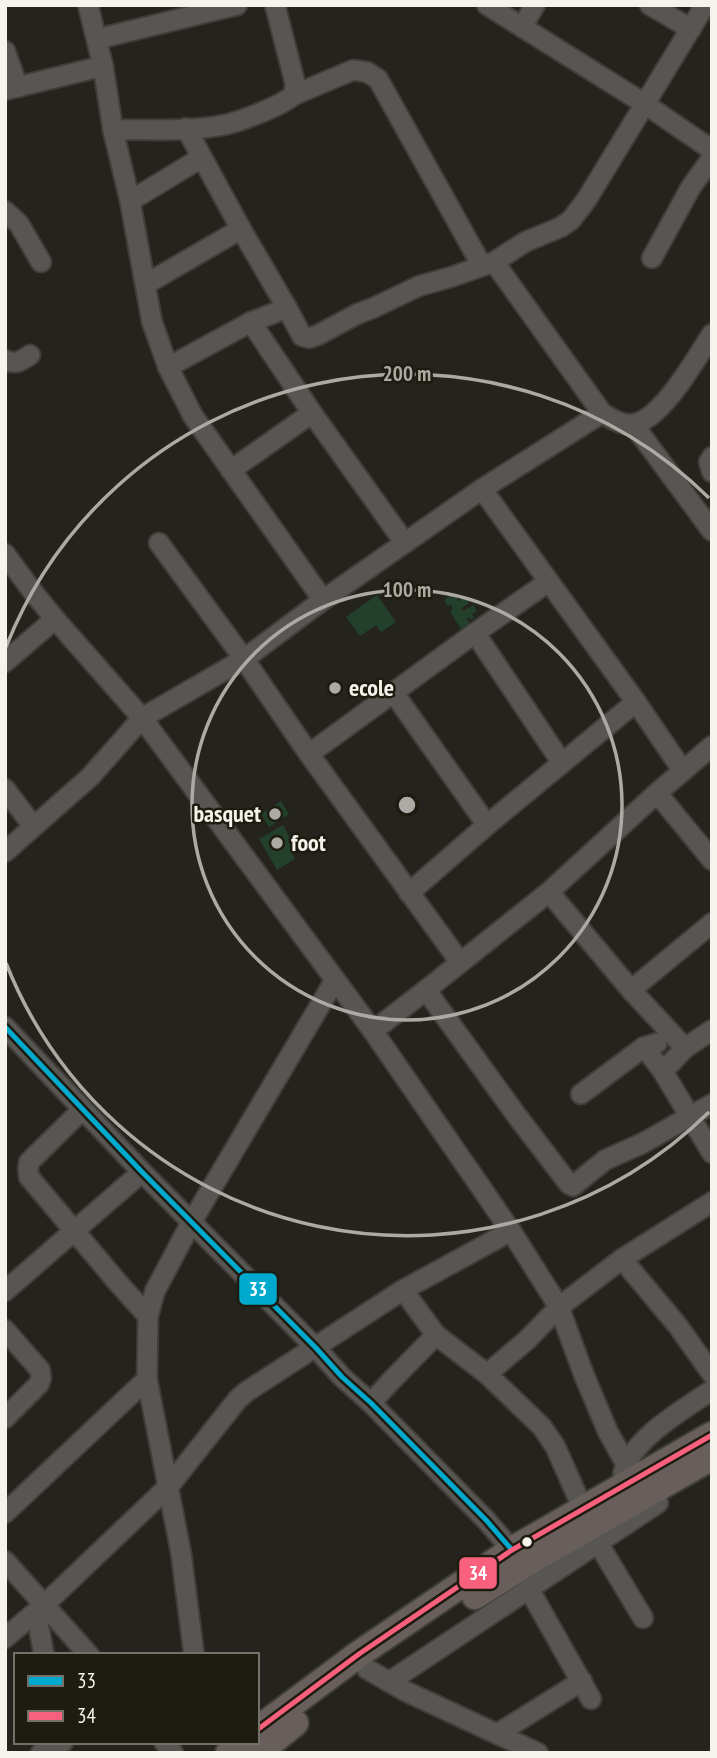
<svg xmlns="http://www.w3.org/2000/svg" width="717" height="1758" viewBox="0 0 717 1758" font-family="'PT Sans Narrow',sans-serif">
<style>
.green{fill:#22402b}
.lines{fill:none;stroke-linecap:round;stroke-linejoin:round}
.minor-casing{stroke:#403e39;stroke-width:23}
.highway-casing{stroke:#403e39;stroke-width:30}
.minor{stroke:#585652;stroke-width:19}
.highway{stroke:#685f5c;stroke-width:26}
.bus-1-casing{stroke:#1e1b11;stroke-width:10}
.bus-2-casing{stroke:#1e1b11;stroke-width:10}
.bus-1{stroke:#00a9ce;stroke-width:5}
.bus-2{stroke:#f8607d;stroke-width:5}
.ring{fill:none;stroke:#adaaa5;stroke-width:3.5}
.poi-dot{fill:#adaaa5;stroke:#1e1b11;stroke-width:2.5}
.bus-dot{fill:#f6f3ed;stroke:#1e1b11;stroke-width:2.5}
.labels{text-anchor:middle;stroke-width:5;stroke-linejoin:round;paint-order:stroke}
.poi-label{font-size:24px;font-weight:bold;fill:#f6f3ed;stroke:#1e1b11;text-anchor:start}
.centre{fill:#adaaa5;stroke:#1e1b11;stroke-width:3.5}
.ring-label{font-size:21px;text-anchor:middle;font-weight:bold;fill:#adaaa5;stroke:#1e1b11;stroke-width:5;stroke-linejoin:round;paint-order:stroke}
.line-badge{stroke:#1e1b11;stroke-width:2.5}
.badge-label{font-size:19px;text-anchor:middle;font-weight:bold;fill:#fff}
</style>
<rect width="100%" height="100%" fill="#25231e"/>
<g class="green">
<path d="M454,593L458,601L466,597L469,603L462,608L463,611L473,605L477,611L472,614L474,618L471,620L469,617L467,619L471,626L462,631L450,611L453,609L451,604L448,606L444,600Z"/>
<path d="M377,595L396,622L381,632L376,625L360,636L346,617Z"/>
<path d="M281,801L289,814L269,827L261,814Z"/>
<path d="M283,825L295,848L291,851L295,859L277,870L259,839Z"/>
</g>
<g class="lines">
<defs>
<g id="minor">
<path d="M88,5L103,66L113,130L130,201L152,322L168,367L193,416L323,600"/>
<path d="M487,5L645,104L712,150"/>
<path d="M650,5L691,29"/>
<path d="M522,27L535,5"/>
<path d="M97,39L237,5"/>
<path d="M5,51L18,87"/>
<path d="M5,90L103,66"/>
<path d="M294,95L353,70L367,72L378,79L482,266"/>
<path d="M186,128L241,229L287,308L302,336L309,338L318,335L357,314L373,308L419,286L451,277L494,262L525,242L561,227L571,220L587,199L705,5"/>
<path d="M113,130C146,129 186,132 218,126C233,124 247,118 260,113C272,108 284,103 294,95L295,83L275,5"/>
<path d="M130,201L201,158"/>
<path d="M5,211L19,224L41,262"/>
<path d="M652,258L691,187L712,158"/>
<path d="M494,262L602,413C610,418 622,426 633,424C661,421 697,357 712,334"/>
<path d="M146,284L241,229"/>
<path d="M251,322L312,413L405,543"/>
<path d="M5,360C15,365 21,361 30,355"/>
<path d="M168,367L251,322L287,308"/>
<path d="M633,424L712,531"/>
<path d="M712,457L709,462L712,472"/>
<path d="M231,470L312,413"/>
<path d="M482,489L636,702L683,771"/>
<path d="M159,543L244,659L309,754L460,962"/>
<path d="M5,554L33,592L55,619L142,718L373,1031L511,1231L559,1307L584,1375L608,1432L626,1464"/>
<path d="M475,633L562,763"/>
<path d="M5,662L55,619"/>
<path d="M393,692L487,825"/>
<path d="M309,754L475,633L548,582"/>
<path d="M5,789L33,826"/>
<path d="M657,793L712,860"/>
<path d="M5,852L90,777L142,718L244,659L323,600L482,489L602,413"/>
<path d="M549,892L631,990L685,1048"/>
<path d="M409,893L487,825L636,702"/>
<path d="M426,990L517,1116L569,1184L573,1186L605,1160L643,1143L712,1104"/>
<path d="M631,990L712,923"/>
<path d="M5,1027L142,1172L316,1348L342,1377L371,1403L486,1520L512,1550"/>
<path d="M373,1031L426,990L549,892L657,793L712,746"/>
<path d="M644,1047L662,1070L712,1153"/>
<path d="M662,1070L671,1063L685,1048L712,1030"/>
<path d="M581,1094L644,1047L657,1043"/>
<path d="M82,1110L29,1162L28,1169L29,1177L119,1284L148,1316"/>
<path d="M622,1259L678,1326L712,1374"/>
<path d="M403,1290L436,1335"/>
<path d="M5,1291L142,1172"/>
<path d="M5,1330L40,1370L41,1378L39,1384L5,1418"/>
<path d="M487,1374L542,1427L555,1446L583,1509"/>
<path d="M371,1403L390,1382L436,1335L487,1374L527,1340L559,1307L622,1259L712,1202"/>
<path d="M623,1474C632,1438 683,1410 712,1390"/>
<path d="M5,1513L147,1379"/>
<path d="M598,1543L643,1618"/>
<path d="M5,1561L89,1655"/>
<path d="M529,1589L591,1699"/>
<path d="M36,1612L44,1655"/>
<path d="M5,1638L45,1604L169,1486L238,1399L246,1392L403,1290L511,1231"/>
<path d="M194,1655L181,1553L147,1379L148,1316L155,1291L191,1223L335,980"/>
<path d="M367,1669L405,1691L538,1753"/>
<path d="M389,1682L658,1503"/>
<path d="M497,1734L582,1681"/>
<path d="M164,1742L173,1753"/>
<path d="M41,1753L63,1742"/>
</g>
<g id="highway">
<path d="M475,1596L537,1557L712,1457"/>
<path d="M257,1730L359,1654L512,1550L712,1435"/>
<path d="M229,1753L242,1742"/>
<path d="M258,1753L295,1723"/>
</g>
</defs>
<use href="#minor" class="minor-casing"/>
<use href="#highway" class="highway-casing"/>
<use href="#minor" class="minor"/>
<use href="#highway" class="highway"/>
<defs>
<path id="bus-1" d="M5,1027L142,1172L316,1348L342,1377L371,1403L486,1520L512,1550"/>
<path id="bus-2" d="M257,1730L359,1654L512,1550L712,1435"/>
</defs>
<use href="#bus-1" class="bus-1-casing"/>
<use href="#bus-2" class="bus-2-casing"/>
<use href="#bus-1" class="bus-1"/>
<use href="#bus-2" class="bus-2"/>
</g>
<g class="ring">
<circle cx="407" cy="805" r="215"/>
<path d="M709 1112A431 431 0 0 1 6 963M6 647A431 431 0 0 1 709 498"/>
</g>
<g class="poi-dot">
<circle cx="335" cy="688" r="7"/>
<circle cx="275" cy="814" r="7"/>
<circle cx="277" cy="843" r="7"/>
</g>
<circle class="bus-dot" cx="527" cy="1542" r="6"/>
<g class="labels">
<g class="poi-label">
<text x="349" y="696">ecole</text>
<text x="261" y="822" text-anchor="end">basquet</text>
<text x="291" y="851">foot</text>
</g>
</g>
<circle cx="407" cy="805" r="10" class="centre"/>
<g class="ring-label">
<text x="407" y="381">200 m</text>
<text x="407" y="597">100 m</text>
</g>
<g class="line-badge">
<rect x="238" y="1272" width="40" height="34" rx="7" fill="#00a9ce"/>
<rect x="458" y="1556" width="40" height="34" rx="7" fill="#f8607d"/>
</g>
<g class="badge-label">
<text x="258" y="1296">33</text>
<text x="478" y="1580">34</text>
</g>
<rect width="717" height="1758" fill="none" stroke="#f6f3ed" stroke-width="14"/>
<rect x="14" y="1653" width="245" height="91" fill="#1e1b11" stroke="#747169" stroke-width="2"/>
<rect x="28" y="1676" width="35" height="10" fill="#00a9ce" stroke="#747169" stroke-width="2"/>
<text x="77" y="1688" font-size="21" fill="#f6f3ed">33</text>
<rect x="28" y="1711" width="35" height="10" fill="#f8607d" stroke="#747169" stroke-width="2"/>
<text x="77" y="1723" font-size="21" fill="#f6f3ed">34</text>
</svg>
